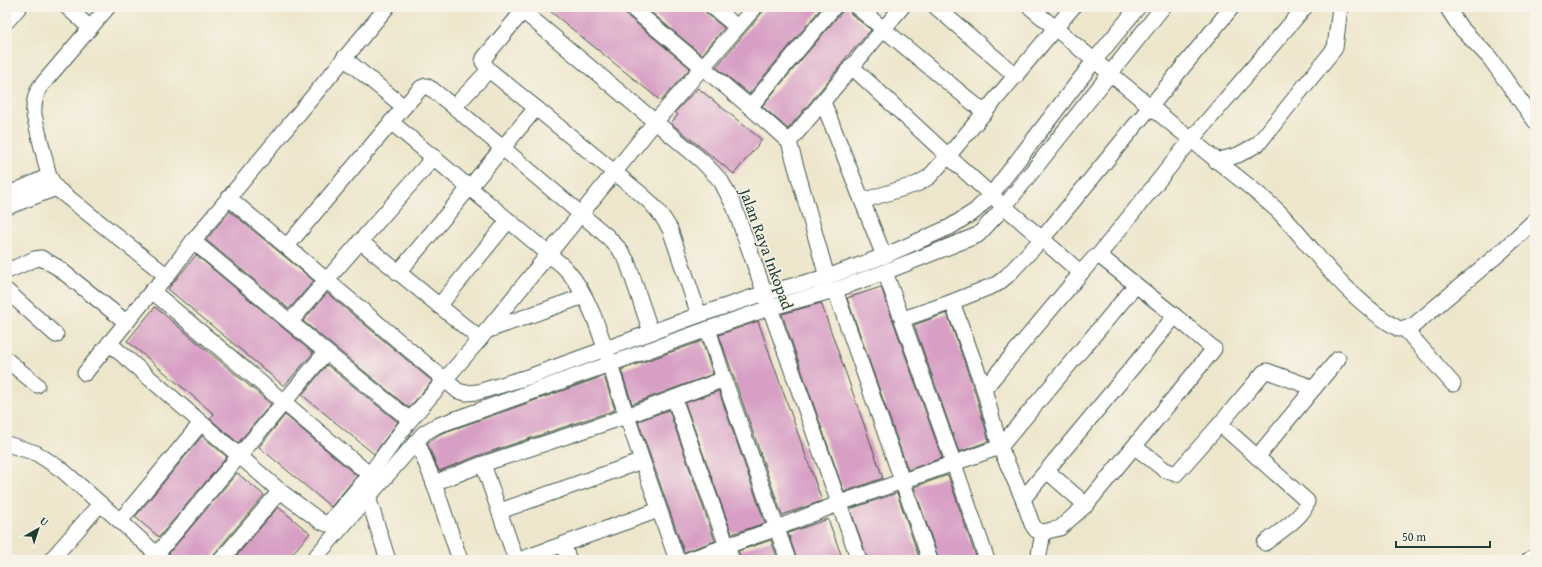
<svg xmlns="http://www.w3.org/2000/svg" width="1542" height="567" viewBox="0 0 1542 567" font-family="'Gentium Book Plus',serif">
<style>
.building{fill:#d89fc5}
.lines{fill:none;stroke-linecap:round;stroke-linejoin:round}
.minor-casing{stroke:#3e564b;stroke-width:17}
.minor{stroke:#fff;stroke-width:15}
.labels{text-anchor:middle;stroke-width:3;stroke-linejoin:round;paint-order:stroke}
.street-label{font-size:16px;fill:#1f3d34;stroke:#f7f3e8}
</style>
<rect width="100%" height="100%" fill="#f7f3e8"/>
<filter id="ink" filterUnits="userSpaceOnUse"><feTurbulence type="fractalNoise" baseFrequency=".025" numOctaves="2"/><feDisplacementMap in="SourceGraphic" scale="8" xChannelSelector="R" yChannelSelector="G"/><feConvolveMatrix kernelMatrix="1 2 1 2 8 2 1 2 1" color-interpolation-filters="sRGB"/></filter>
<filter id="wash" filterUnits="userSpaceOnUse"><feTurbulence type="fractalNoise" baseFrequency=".012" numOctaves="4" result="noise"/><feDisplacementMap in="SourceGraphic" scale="16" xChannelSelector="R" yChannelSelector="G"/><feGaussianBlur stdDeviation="0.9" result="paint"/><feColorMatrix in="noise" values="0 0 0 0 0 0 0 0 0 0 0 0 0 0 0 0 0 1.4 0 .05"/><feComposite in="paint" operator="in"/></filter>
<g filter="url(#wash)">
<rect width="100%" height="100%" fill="#eee6cc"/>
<g id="blocks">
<g class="building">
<path d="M545,7H622L625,14L690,68L661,101Z"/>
<path d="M645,7H704L707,14L724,28L702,55Z"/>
<path d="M767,7H822L749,94L716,67Z"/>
<path d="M843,7H848L851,14L871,30L844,60L842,64L788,129L762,106L841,13Z"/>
<path d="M698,88L762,140L734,174L671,123L678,115L675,112Z"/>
<path d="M230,211L314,281L289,309L206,240Z"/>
<path d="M196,255L313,353L284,386L168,289Z"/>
<path d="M881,287L942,458L908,470L847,298Z"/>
<path d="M327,293L432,381L409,408L303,321Z"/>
<path d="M821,303L883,478L844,492L782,314Z"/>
<path d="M155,307L271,404L238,443L210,419L214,414L127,341Z"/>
<path d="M947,313L975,392L989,441L959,452L914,325Z"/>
<path d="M758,321L822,501L782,515L719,335Z"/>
<path d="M702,341L713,374L632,404L621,370Z"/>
<path d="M327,365L398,422L374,454L302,395Z"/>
<path d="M604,376L615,410L480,455L439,471L427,443L440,434Z"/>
<path d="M719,391L765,523L732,534L685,403Z"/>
<path d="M669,410L715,541L684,552L638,421Z"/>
<path d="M285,415L357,476L331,507L259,447Z"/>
<path d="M202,436L227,457L159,537L135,517Z"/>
<path d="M237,473L264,495L214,554L212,560H172L169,553Z"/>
<path d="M948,475L977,560H939L914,487Z"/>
<path d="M897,493L920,560H868L850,509Z"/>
<path d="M278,507L310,533L287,560H233Z"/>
<path d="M828,519L843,560H797L788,533Z"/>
<path d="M771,540L778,560H741L738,551Z"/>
</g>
</g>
</g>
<g filter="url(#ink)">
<use href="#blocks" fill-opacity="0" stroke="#3e564b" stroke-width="1"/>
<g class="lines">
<defs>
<g id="minor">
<path d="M67,7L90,28"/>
<path d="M108,7L39,88C35,97 33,104 34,115L49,176L56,188L167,276"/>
<path d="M518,7L702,161L721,181L734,206L859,560"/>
<path d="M631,7L750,107L789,142L902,7"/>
<path d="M713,7L737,27"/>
<path d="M857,7L985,113"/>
<path d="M936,7L1016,76"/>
<path d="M1030,7C1089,57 1150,106 1210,155C1233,174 1256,191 1278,211C1291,224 1302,238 1314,252C1336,279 1368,312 1399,329L1413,326L1502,251L1535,220"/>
<path d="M1447,7L1460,27L1489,57L1535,121"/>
<path d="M7,21L19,7"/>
<path d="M344,58L404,107"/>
<path d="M851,66L948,156L1073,7"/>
<path d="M823,102L884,256"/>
<path d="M454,107L489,70"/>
<path d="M750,107L834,7"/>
<path d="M536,108L641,194C653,204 662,215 670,229L699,315"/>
<path d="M391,122L563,266C593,296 606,353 619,393C638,449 657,504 677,560"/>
<path d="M789,142L827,277"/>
<path d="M1216,161L1238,155L1258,144L1335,48L1340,7"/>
<path d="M7,195L49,176"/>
<path d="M229,198L458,391L466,393L478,392L531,376L699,315L765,293L827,277L884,256L950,227L975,211L991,195L1094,61L1138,7"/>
<path d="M862,201L917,184L929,177L948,156L991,195L1042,239L1007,276L997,284L952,302L984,389L1000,447L1023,499L1032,524L1036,530L1043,532L1060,528L1086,505L1214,349L1175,316L1101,257L1098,256L1094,258L1081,273L1042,239L1232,7"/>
<path d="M7,207L56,188"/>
<path d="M360,241L480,339"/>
<path d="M287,246L404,107L421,88L426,86L433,90L454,107L608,237L620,250L627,261L651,332"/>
<path d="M1098,256L1191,140L1305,7"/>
<path d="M7,271L35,259L41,258L57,267L126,322"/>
<path d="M885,272L954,464L987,560"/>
<path d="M398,273L536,108L489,70L483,62L484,58L523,11"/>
<path d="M835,290L930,560"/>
<path d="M7,291L56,335"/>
<path d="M152,291L376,480"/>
<path d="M439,306L508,221"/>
<path d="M903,319L952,302"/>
<path d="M290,322L434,157"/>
<path d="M1404,328L1453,384"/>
<path d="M708,329L724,379L788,560"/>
<path d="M486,331L584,296"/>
<path d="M109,343L280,491L320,521L327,524L329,523L370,474L410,420L480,339L655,122L755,7"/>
<path d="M326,352L410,420"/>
<path d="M7,360L37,385"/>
<path d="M85,373L152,291L167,276L193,241L387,7"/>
<path d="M984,389L1081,273"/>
<path d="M674,398L732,560"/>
<path d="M1220,424L1307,501C1307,515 1275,535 1265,543"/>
<path d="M417,441L434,483L460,560"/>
<path d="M7,444L36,453L62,470L120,521"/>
<path d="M1135,447L1165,470L1176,474L1220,424L1264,372L1267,371L1314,388L1338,359"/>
<path d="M1257,457L1314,388"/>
<path d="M483,464L516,560"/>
<path d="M1047,471L1086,505"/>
<path d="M434,483L483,464L627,416L724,379"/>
<path d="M368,497L388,560"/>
<path d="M1023,499L1175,316"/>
<path d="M500,511L642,461"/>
<path d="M563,545L569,560"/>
<path d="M157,554L326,352L193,241"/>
<path d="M51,560L100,504"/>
<path d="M163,560L120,521L201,423"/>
<path d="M221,560L280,491"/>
<path d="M313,560L417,441L424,433L436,426L708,329L769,308L835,290L885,272L978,235L1004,207L1163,7"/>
<path d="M519,560L659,510"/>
<path d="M688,560L777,528L840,503L1000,447L1136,285"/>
<path d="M1038,560L1043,532"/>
<path d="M1529,560L1535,556"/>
</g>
</defs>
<use href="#minor" class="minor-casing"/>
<use href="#minor" class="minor"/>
</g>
</g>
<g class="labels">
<g class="street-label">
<text transform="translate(767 249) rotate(70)" y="6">Jalan Raya Inkopad</text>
</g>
</g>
<rect width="1542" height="567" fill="none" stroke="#f7f3e8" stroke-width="24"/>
<g transform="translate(38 529) rotate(39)" stroke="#f7f3e8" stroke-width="3" paint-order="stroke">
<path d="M0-3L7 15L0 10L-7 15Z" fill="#1f3d34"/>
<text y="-6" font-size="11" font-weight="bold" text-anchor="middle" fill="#1f3d34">U</text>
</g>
<path d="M1396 541v6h94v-6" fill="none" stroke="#1f3d34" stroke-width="2"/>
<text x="1402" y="541" font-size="12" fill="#1f3d34" stroke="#f7f3e8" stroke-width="3" paint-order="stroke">50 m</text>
</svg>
